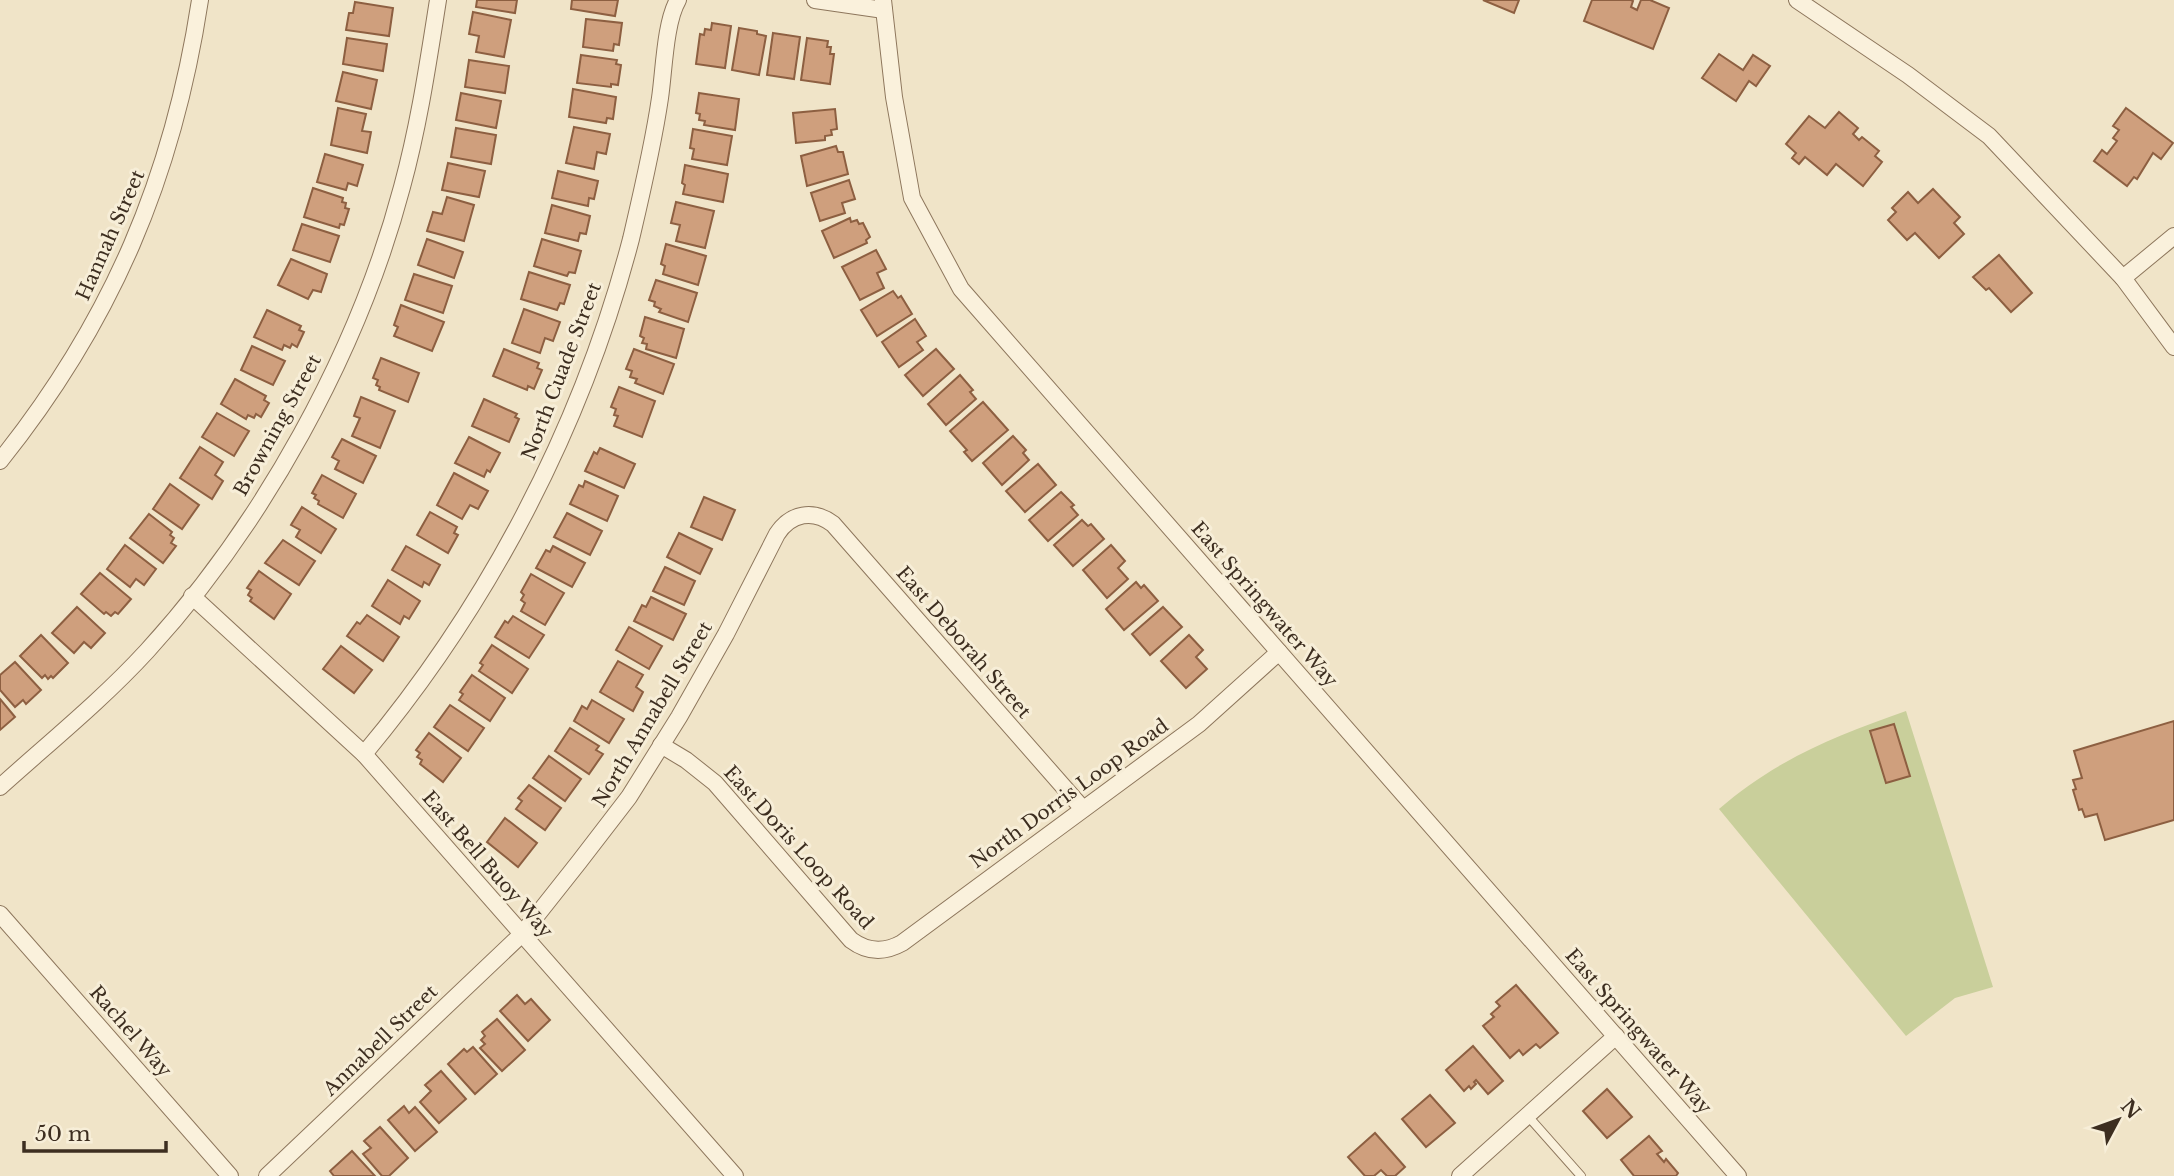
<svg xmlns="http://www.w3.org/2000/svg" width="2174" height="1176" viewBox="0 0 2174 1176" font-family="'Libre Baskerville',serif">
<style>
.green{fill:#c9cf9b}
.building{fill:#cf9f7d;stroke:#8d5f41;stroke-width:2}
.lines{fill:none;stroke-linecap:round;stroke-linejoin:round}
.lane-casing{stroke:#8d765c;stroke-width:10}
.street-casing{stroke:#8d765c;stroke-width:18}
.lane{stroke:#faf1dc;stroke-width:8}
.street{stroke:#faf1dc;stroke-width:16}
.labels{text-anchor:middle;stroke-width:6;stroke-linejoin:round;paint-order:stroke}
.street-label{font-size:19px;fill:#3d2e20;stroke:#f7eed8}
</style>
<rect width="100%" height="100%" fill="#f0e4c8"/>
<path class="green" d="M1906,711L1993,987L1955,998L1906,1036L1719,809C1777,759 1835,736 1906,711Z"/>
<g class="building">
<path d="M477,0H517L515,13L476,7Z"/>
<path d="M572,0H618L615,16L571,9Z"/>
<path d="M1483,0H1519L1514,13Z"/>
<path d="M1592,0H1631L1633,1L1631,7L1637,10L1641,0H1650L1669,8L1653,49L1584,21Z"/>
<path d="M355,2L393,8L389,36L346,30L349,13H353Z"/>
<path d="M473,12L511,20L504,57L476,52L479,36L469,34Z"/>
<path d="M586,19L622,23L619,45L614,44L613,51L583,47Z"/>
<path d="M712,23L731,26L725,68L696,64L700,34L704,35L705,29L711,30Z"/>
<path d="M739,28L757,31V34L766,36L759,75L732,70Z"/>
<path d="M773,33L800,37L794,79L767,75Z"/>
<path d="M347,38L387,44L383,71L343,64Z"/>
<path d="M807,38L828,41L827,47H831L830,54H834L830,84L801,80Z"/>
<path d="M1719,54L1743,70L1753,55L1770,66L1756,86L1749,81L1736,101L1702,78Z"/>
<path d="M581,55L617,60L616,64L621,65L618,85L611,84V87L577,83Z"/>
<path d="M469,60L509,66L505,93L465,87Z"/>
<path d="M343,72L377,80L371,109L336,101Z"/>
<path d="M573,89L616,97L613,119L607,118L606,123L569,117Z"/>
<path d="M461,93L501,101L496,128L456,120Z"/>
<path d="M699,93L739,99L735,130L704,125L705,121L699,120L700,114L696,113Z"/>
<path d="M338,108L366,114L362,131L371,132L367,153L331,145Z"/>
<path d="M2126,108L2173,143L2161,159L2153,153L2137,179L2134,177L2127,186L2094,161L2102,150L2107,154L2117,141L2113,138L2119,130L2113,126Z"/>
<path d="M835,109L837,129L831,130L832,135L825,136V140L796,143L793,113Z"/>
<path d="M1839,112L1858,128L1853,134L1859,140L1862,137L1879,151L1875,156L1882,162L1863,186L1836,164L1827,175L1805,157L1799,164L1792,158L1796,153L1786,144L1809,116L1825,128Z"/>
<path d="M574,127L610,134L606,154L597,152L594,169L566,163Z"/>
<path d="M456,128L496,135L491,164L451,157Z"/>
<path d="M693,129L732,136L727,165L692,159L694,149L690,148Z"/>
<path d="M836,146L838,152H843L848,174L807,186L801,156Z"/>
<path d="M325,154L363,165L357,186L348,183L346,190L317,182Z"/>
<path d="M448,163L485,171L479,197L442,190Z"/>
<path d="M685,165L728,174L723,202L683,194L685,185L682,183Z"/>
<path d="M558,171L598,181L594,199L589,198L588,206L552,198Z"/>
<path d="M849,180L855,199L842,203L845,213L820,221L811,193Z"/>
<path d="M313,188L343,198L342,202L346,203L345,208L349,209L344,225L340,224L339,228L304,217Z"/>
<path d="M1933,189L1960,217L1954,223L1964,234L1939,258L1915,233L1907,240L1888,220L1896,212L1892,208L1908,192L1918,203Z"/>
<path d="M447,197L474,205L464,241L427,231L433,212L442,214Z"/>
<path d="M676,202L714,211L705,248L676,241L680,225L671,223Z"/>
<path d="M552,205L590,216L586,234L580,233L578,241L545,233Z"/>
<path d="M850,218L851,222L857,220L859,224L863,223L870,237L866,240L867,243L834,258L822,231Z"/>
<path d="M302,224L339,236L330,262L293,250Z"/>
<path d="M427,239L463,252L454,278L418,265Z"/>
<path d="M542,239L581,251L575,273L569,272L567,276L534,266Z"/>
<path d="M666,244L706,256L698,285L663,274L665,266L661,264Z"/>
<path d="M876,250L886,269L877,273L884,288L860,300L842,267Z"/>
<path d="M1999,255L2032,293L2011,312L1989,288L1986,290L1973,277Z"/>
<path d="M291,259L327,274L321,292L313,290L308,299L278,285Z"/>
<path d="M529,272L570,285L564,304L560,303L557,310L521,299Z"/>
<path d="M414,274L452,286L443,313L405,300Z"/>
<path d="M656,280L697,293L688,322L659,312L661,309L654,306L655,302L649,300Z"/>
<path d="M893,291L898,298L901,296L912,314L877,336L861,310Z"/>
<path d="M401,305L444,322L432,351L394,336L398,327L394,325Z"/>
<path d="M524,309L560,322L553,341L545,338L540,353L512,343Z"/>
<path d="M267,310L301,326L299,330L304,332L297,347L292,344L290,348L284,345L282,350L254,337Z"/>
<path d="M645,317L684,329L676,358L646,349L647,344L642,343L644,338L640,336Z"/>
<path d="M915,319L926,336L917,342L923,350L899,367L882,342Z"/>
<path d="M252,346L285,361L273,385L241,370Z"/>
<path d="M504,349L539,363L537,368L542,370L534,389L528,386L527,390L493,376Z"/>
<path d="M634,349L674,364L663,394L635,383L637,379L630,377L632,371L626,369Z"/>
<path d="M936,349L954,369L923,396L905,375Z"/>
<path d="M381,358L419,373L408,402L379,390L380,387L376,385L378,380L373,378Z"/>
<path d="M960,375L973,390L970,392L976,399L946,425L928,404Z"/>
<path d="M235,379L266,396L264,400L269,403L261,417L256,414L254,418L248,415L246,419L221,404Z"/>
<path d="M619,387L655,401L642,437L614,426L618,416L614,415L616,409L611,407Z"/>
<path d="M361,397L395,411L380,448L352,436L360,418L354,416Z"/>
<path d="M484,399L517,414L515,417L519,419L509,442L472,426Z"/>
<path d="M983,402L1008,430L972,461L964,452L967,450L950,431Z"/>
<path d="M217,413L249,431L234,456L202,437Z"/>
<path d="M1013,436L1026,450L1023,453L1029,460L1002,485L983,463Z"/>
<path d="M469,437L500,453L490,472L487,470L484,477L455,463Z"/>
<path d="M342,439L376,456L363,483L335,469L339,461L332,457Z"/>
<path d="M200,447L223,462L215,475L223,481L212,499L180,478Z"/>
<path d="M600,448L635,464L624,488L585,471L594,452L597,454Z"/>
<path d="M1038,464L1056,485L1025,512L1006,491Z"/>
<path d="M454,473L488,491L478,509L470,505L462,519L437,505Z"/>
<path d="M322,475L356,494L343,518L318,504L319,501L314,498L316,495L312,493Z"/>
<path d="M585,481L618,496L607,521L570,504L579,485L583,487Z"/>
<path d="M170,484L199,505L182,529L153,509Z"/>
<path d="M1061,492L1074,505L1071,507L1078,515L1048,541L1029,520Z"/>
<path d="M704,497L735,510L722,540L691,527Z"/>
<path d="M302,507L336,529L321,553L296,537L300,530L291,525Z"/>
<path d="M430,512L457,527L454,533L458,535L448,553L417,535Z"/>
<path d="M567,513L602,531L590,555L554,537Z"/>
<path d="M149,514L172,532L170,535L174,538L171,543L176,546L163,563L130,538Z"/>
<path d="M1082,520L1088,526L1091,524L1104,539L1073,566L1054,545Z"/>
<path d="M679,533L712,549L700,574L667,557Z"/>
<path d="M283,540L315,561L299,585L265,563Z"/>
<path d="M125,545L156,569L144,585L136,579L130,587L107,569Z"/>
<path d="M1111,545L1125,561L1118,568L1128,579L1107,598L1083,570Z"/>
<path d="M406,546L440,565L429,585L424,582L422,587L392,570Z"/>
<path d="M553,546L585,563L572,587L536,568L546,550L550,552Z"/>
<path d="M665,567L695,581L684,605L653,591Z"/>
<path d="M259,571L291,594L274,619L250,601L252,598L248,595L251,590L247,588Z"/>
<path d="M100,573L131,599L118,614L115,612L111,616L106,612L104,614L81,594Z"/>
<path d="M531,574L564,593L545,625L521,611L525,603L521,600L524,595L521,592Z"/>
<path d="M388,580L420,601L409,619L404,616L400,624L372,606Z"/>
<path d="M1136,582L1141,588L1144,585L1158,601L1124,630L1106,609Z"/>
<path d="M651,597L686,614L673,640L634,621L642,605L646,607Z"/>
<path d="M77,607L105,633L91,648L84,642L74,653L52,633Z"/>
<path d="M1163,607L1182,627L1150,655L1132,634Z"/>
<path d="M367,615L399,637L383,661L347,636L357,622L360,624Z"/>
<path d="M513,616L544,635L529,658L495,637L505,621L508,623Z"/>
<path d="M629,627L662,646L649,669L616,650Z"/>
<path d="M41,635L68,663L53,678L51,676L48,679L45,675L42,678L20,656Z"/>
<path d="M1189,635L1203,650L1196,657L1207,669L1186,688L1161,661Z"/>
<path d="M492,645L528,669L512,693L479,671L483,665L480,663Z"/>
<path d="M341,646L372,670L354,693L323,669Z"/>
<path d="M618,661L643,675L636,687L643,692L633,711L600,692Z"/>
<path d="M15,662L41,690L26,704L23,700L15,707L0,690V675Z"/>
<path d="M472,675L505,698L490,721L459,700L463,694L460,692Z"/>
<path d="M0,699L15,717L0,730Z"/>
<path d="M592,700L624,719L609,743L574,721L582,706L587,709Z"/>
<path d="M450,705L484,728L468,751L434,727Z"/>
<path d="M2174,721V820L2105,840L2097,814L2085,817L2082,809L2079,810L2073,790L2076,789L2073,780L2082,778L2074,751Z"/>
<path d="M1894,724L1910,776L1886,783L1870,731Z"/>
<path d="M570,728L599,746L596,750L603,754L589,774L555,751Z"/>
<path d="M429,733L461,758L443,782L420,764L422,760L417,757L420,753L416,750Z"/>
<path d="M549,756L581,779L565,801L533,778Z"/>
<path d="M529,785L561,808L545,830L516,809L522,801L518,798Z"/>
<path d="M505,818L537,843L518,867L487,842Z"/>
<path d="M1516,985L1558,1033L1540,1048L1536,1044L1523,1055L1519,1050L1510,1058L1483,1026L1494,1017L1491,1014L1500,1006L1496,1002Z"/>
<path d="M517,995L525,1004L531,999L550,1020L528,1041L500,1011Z"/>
<path d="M497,1019L525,1050L502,1071L480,1048L485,1044L481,1040L485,1036L482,1032Z"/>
<path d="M1473,1046L1503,1081L1488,1094L1476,1080L1474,1082L1476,1084L1471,1089L1469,1086L1464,1091L1446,1070Z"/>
<path d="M473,1047L497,1074L475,1094L448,1064L464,1049L467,1052Z"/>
<path d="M441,1071L466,1099L439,1123L420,1102L431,1091L425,1085Z"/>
<path d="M1607,1089L1632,1117L1607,1138L1583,1111Z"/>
<path d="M1430,1095L1455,1123L1426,1147L1402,1119Z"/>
<path d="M404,1106L409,1113L415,1107L437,1132L415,1151L388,1120Z"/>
<path d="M380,1127L408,1158L389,1176H382L363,1154L371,1148L364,1141Z"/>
<path d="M1375,1133L1405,1167L1395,1176H1387L1381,1170L1374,1176H1365L1348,1157Z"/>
<path d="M1649,1136L1662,1151L1657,1154L1664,1162L1666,1159L1678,1173L1676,1176H1634L1621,1160Z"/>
<path d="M352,1151L375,1176H334L330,1171Z"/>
</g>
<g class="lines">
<defs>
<path id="lane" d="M1527,1115L1581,1176"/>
<g id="street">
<path d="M815,0L884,10"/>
<path d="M883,0L894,97L912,198L961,289L1738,1176"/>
<path d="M1797,0L1908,75L1989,136L2123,278L2174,347"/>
<path d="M2123,278L2174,236"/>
<path d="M0,461C112,321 173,177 200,0"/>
<path d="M192,596L364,754L735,1176"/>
<path d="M661,745L686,760L715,783L851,940C867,952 884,953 902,943L1199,724L1279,652"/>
<path d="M364,754C488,606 582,427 631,239C642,192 653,146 660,98C664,71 665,22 678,0"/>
<path d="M0,787C50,742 102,700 147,651C263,524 358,353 402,187C419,125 428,63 438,0"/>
<path d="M0,914L230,1176"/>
<path d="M267,1176L522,934L579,862L629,797L679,717L726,634L777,534C791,513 813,509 833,524L1083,809"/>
<path d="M1460,1176L1616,1036"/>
</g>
</defs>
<use href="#lane" class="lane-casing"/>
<use href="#street" class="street-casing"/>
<use href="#lane" class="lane"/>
<use href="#street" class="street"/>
</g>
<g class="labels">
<g class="street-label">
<text transform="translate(110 235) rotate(-66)" y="7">Hannah Street</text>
<text transform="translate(561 371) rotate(-69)" y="7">North Cuade Street</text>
<text transform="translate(277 425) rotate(-61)" y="7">Browning Street</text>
<text transform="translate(1265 604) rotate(49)" y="7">East Springwater Way</text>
<text transform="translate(964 642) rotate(49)" y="7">East Deborah Street</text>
<text transform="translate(652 714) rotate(-59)" y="7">North Annabell Street</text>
<text transform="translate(1069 793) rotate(-36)" y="7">North Dorris Loop Road</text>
<text transform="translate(799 847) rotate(48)" y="7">East Doris Loop Road</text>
<text transform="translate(488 864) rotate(49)" y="7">East Bell Buoy Way</text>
<text transform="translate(131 1031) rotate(49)" y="7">Rachel Way</text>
<text transform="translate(1639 1031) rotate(49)" y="7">East Springwater Way</text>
<text transform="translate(380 1040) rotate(-44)" y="7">Annabell Street</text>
</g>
</g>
<g transform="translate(2118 1120) rotate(49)" stroke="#f7eed8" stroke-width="5" paint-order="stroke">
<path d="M0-5L12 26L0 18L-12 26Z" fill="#3d2e20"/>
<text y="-10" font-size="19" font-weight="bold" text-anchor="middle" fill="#3d2e20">N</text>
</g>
<path d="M24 1141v10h142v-10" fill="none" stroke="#3d2e20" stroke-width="3.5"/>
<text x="35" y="1141" font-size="21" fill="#3d2e20" stroke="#f7eed8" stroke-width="5" paint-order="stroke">50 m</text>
</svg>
